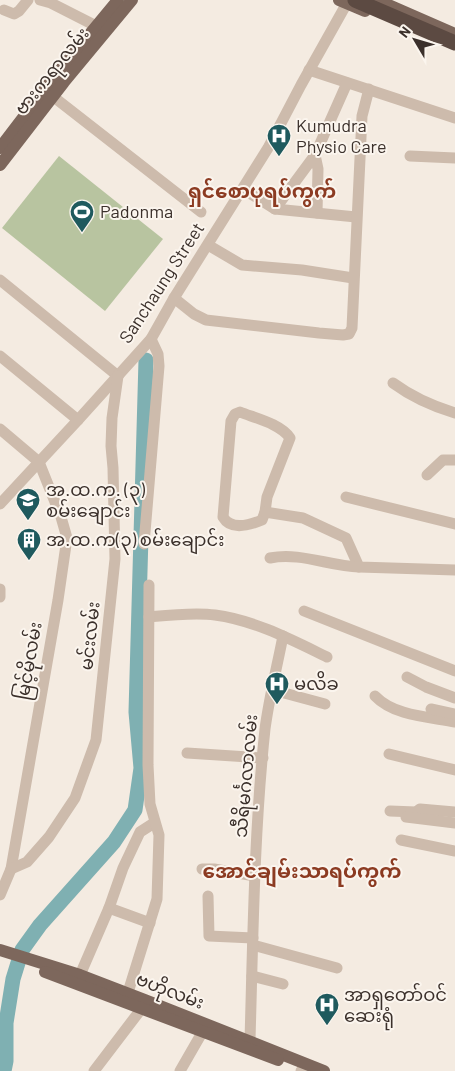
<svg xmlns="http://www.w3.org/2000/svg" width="455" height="1071" viewBox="0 0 455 1071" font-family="Barlow,'Noto Sans Myanmar',sans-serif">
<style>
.green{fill:#b8c4a0}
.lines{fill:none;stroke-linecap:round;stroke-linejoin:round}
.river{stroke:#7fb0b2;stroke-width:15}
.minor{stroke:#cdbbac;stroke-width:11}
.major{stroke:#7d675c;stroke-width:12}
.highway{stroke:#5c4a42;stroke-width:15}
.labels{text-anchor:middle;stroke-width:4;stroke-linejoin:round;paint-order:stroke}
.street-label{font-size:18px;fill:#3b302b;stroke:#fbf5ee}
.poi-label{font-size:18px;fill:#3b302b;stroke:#fbf5ee;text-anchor:start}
.quarter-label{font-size:20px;font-weight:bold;fill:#8c3b22;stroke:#fbf5ee}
</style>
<rect width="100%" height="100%" fill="#f4ebe1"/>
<path class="green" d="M59,156L163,239L105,311L2,228Z"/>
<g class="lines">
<path class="river" d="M4,1071L6,1061V1023L13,979L22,950L40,925L114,842L135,810L141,768L136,712L146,360"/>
<g class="minor">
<path d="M40,0L51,3L104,30"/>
<path d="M4,10L14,14L19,11L28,0"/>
<path d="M309,70L455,118"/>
<path d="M46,91L201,212"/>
<path d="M315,155L318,169L317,213"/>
<path d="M410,156L455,158"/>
<path d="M243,189L275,209L356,217"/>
<path d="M275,209L315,155L347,83"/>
<path d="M208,245L242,265L302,270L353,278"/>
<path d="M0,280L118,376"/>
<path d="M174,298L194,314L206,320L319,333L343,335L349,334L352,328L362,116L369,89"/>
<path d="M0,356L78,420"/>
<path d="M393,383C412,397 432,406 455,413"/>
<path d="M240,412C255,418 281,424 290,438L267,497L265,512L262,520C250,525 231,531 223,517L231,421L235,414Z"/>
<path d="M0,429L39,462L61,517L67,538L58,600L11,869L0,895"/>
<path d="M427,475L443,460H455"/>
<path d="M346,497L455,524"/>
<path d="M0,504L78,420L151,339L174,298L268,148L301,85L347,3"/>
<path d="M265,512L303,518L346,538L359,567L455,570"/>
<path d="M144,544L159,366L158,354L151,339"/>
<path d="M270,558C300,552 329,566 359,567"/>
<path d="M0,589V597"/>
<path d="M304,611L455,671"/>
<path d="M149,617C169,615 195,612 215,615C254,620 292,640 327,657"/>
<path d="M407,677L426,687L455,698"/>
<path d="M273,690L325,704"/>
<path d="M375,696C394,716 429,717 455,722"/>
<path d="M431,709L455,714"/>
<path d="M187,753L263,758"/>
<path d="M389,754L455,770"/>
<path d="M390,811L416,812L420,809L455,812"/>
<path d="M406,817L455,823"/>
<path d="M401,840L455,851"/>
<path d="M11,869L27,862L49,837L75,798L96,740L115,559L113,468L111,446L112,418L118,376"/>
<path d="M202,869H214L255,876"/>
<path d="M208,896L209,936L253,938"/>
<path d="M109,908L150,923"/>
<path d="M253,945L337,968"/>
<path d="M80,975L109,908L123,868L140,832L154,823"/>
<path d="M252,976L283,984"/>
<path d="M125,1002L157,899L159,835L150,804L148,765L149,585"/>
<path d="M250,1040C253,937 254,832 265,729C269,698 277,667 283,636"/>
<path d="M94,1071L142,1008"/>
<path d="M180,1071L203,1031"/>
<path d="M301,1071L303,1069"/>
</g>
<g class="major">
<path d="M339,0L365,11"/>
<path d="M377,0L455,34"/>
<path d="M0,148L55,76L118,0"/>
<path d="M0,165L64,82L132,0"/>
<path d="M0,950L80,975L145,1000L324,1071"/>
<path d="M45,972L278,1060"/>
</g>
<path class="highway" d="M355,0L455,43"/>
</g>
<defs>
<symbol id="hospital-pin" viewBox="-11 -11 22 30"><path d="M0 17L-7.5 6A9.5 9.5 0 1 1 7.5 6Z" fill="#1f5a5e" stroke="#fbf5ee"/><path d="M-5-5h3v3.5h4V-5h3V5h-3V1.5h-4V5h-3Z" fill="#fff"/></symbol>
<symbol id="stadium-pin" viewBox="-11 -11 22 30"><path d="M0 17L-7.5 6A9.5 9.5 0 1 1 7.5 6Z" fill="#1f5a5e" stroke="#fbf5ee"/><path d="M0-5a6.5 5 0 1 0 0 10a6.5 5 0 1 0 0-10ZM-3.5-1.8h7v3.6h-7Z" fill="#fff"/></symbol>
<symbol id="school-pin" viewBox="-11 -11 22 30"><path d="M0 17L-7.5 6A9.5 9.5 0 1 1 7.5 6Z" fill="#1f5a5e" stroke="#fbf5ee"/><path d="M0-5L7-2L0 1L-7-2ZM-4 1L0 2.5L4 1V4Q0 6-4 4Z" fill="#fff"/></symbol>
<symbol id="building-pin" viewBox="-11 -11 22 30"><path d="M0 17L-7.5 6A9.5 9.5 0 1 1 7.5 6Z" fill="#1f5a5e" stroke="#fbf5ee"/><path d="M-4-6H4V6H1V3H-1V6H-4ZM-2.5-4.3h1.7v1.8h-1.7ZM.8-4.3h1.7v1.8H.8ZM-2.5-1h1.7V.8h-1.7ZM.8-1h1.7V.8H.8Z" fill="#fff"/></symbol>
</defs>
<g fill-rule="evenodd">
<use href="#hospital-pin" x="265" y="122" width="28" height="38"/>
<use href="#stadium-pin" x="68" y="198" width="28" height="38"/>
<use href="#school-pin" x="14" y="486" width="28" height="38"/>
<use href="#building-pin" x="15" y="526" width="28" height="38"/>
<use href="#hospital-pin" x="263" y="670" width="28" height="38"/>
<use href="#hospital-pin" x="313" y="991" width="28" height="38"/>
</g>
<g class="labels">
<g class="street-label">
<text transform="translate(52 71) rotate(-51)" y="6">ဗားကရာလမ်း</text>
<text transform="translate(162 283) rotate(-57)" y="6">Sanchaung Street</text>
<text transform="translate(90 636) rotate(-84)" y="6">မင်းလမ်း</text>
<text transform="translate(29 661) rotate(-80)" y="6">မြင့်မိုလမ်း</text>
<text transform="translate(246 776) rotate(-85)" y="6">သီရိမင်္ဂလာလမ်း</text>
<text transform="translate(170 991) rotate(21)" y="6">ဗဟိုလမ်း</text>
</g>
<g class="poi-label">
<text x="296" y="132">Kumudra<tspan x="296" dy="21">Physio Care</tspan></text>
<text x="100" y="218">Padonma</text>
<text x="46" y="496">အ.ထ.က. (၃)<tspan x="46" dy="21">စမ်းချောင်း</tspan></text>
<text x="46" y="546">အ.ထ.က(၃) စမ်းချောင်း</text>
<text x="294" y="690">မလိခ</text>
<text x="344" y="1001">အာရှတော်ဝင်<tspan x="344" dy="21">ဆေးရုံ</tspan></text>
</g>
<g class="quarter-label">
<text x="262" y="198">ရှင်စောပုရပ်ကွက်</text>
<text x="302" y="878">အောင်ချမ်းသာရပ်ကွက်</text>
</g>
</g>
<g transform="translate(415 40) rotate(308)" stroke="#fbf5ee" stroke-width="4" paint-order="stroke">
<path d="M0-4L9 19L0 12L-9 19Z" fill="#3b302b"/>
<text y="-8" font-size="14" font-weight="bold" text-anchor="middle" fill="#3b302b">N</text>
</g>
</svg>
